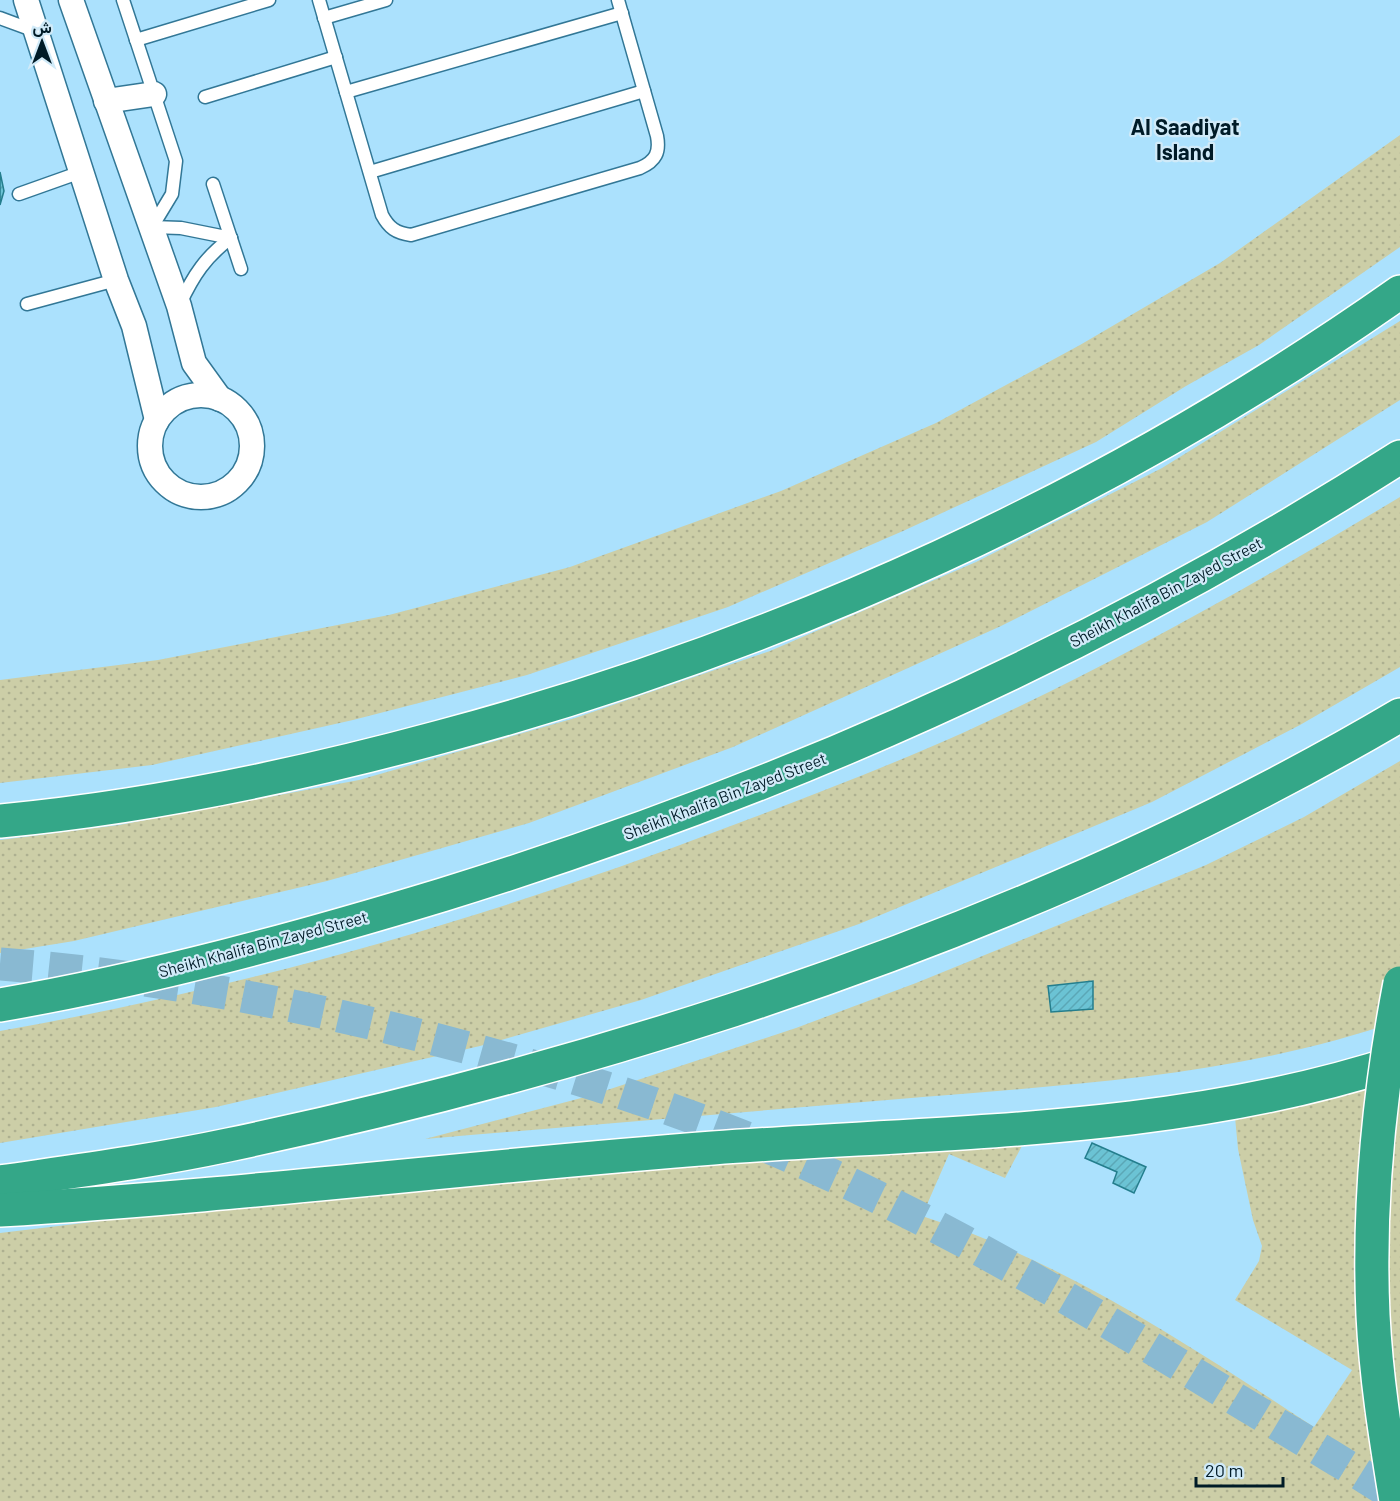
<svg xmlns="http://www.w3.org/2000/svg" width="1400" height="1501" viewBox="0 0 1400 1501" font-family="Barlow,Vazirmatn,sans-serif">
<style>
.grass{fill:url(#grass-dots)}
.building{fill:url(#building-hatch);stroke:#247e8d;stroke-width:1.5}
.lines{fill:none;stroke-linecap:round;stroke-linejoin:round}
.motorway-tunnel{stroke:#89b9d2;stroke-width:33;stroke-dasharray:33 16;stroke-linecap:butt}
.service-casing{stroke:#327796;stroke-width:15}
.minor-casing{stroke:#327796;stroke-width:27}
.motorway-casing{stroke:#fff;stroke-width:36}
.service{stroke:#fff;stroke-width:12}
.minor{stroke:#fff;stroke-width:24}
.motorway{stroke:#34a788;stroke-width:33}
.motorway-bridge-casing{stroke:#fff;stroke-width:36;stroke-linecap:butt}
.motorway-bridge{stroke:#34a788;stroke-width:33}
.labels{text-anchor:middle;stroke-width:4.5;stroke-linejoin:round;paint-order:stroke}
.street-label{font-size:16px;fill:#001b27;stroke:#d0eaf8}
.district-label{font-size:22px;font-weight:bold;fill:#001b27;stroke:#d0eaf8}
</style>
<defs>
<pattern id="grass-dots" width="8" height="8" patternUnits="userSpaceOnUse" patternTransform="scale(1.5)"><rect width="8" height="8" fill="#cccea7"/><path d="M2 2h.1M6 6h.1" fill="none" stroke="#adb090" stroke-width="1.8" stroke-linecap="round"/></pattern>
<pattern id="building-hatch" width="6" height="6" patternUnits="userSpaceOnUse" patternTransform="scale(1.5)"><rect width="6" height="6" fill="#6bc3d4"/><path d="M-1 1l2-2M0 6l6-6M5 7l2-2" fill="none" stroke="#5ba7b6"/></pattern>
</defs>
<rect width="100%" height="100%" fill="#abe1fd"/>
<g class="grass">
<path d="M1400,135V247L1259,345L1186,386L1096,442L903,531L728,607L527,675L353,720L152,765L0,783V680L158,660L389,615L570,567L781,491L936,423L1080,345L1220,263Z"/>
<path d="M1400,321V400L1207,522L1001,626L733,747L529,823L327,881L74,941L0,953V840L119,825L359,780L575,718L770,651L976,562L1162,468Z"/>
<path d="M1400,497V667L1300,725L1152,802L859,924L641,1000L480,1046L216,1107L0,1143V1031C249,987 492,917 728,827C808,797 889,766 967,731C1116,663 1260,581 1400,497Z"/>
<path d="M1400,761V1020C1248,1074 1082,1084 923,1097C757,1111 591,1125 425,1139L589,1096L796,1028L916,983L1206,865L1304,817Z"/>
<path d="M1400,1077V1501H0V1233L275,1200L795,1156L1024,1142L1005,1178L949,1154L922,1216C1064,1261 1190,1346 1314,1427L1352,1370L1235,1300L1259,1261L1262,1246L1253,1220L1238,1149L1235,1117Z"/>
</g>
<g class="building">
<path d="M0,172L4,191L0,205Z"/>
<path d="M1093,981V1009L1051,1012L1048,986Z"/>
<path d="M1092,1143L1146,1167L1134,1193L1113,1183L1117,1172L1085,1158Z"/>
</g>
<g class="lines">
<path class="motorway-tunnel" d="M0,964C173,977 342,1012 508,1059C606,1086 704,1118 796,1159C945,1225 1085,1307 1224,1392C1283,1428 1342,1462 1400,1499"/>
<defs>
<g id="service">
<path d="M123,0L176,161L172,194L152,227"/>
<path d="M319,0L382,215C389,228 396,233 411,235L640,168C656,161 660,152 657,136L618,0"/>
<path d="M0,18L35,31"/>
<path d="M324,18L386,0"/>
<path d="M136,40L269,0"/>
<path d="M346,92L622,13"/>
<path d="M205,97L336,57"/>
<path d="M370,172L644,91"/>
<path d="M213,184L241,269"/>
<path d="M19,194L81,172"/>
<path d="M152,227L181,228L231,238"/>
<path d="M27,304L116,280"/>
<path d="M180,304C193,276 206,256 231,238"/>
</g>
<g id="minor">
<path d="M26,0L116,280L134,326L157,420"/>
<path d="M71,0L179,306L194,363L220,399"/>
<path d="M106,101L154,94"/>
<circle cx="201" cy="446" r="51"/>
</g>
<g id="motorway">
<path d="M0,821C149,807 296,776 440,737C783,645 1109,497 1400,292"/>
<path d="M0,1005C150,979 297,939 442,895C779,791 1103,647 1400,457"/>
<path d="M0,1182C76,1171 153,1161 228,1145C399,1109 567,1064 733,1010C964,934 1190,839 1400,715"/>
<path d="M0,1210C238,1196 475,1166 713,1148C944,1131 1178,1134 1400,1061"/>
</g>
</defs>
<use href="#service" class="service-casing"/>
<use href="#minor" class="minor-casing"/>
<use href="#motorway" class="motorway-casing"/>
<use href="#service" class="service"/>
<use href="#minor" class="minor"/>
<use href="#motorway" class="motorway"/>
<defs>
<path id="motorway-bridge" d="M1396,1501C1386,1439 1376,1378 1373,1315C1368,1203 1379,1093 1400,983"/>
</defs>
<use href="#motorway-bridge" class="motorway-bridge-casing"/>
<use href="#motorway-bridge" class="motorway-bridge"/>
</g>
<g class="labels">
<g class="street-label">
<text transform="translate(1166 592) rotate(-28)" y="6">Sheikh Khalifa Bin Zayed Street</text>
<text transform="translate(725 796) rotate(-21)" y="6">Sheikh Khalifa Bin Zayed Street</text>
<text transform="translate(263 944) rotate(-15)" y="6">Sheikh Khalifa Bin Zayed Street</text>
</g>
<g class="district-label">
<text x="1185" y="135">Al Saadiyat<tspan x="1185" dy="25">Island</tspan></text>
</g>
</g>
<g transform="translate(42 42)" stroke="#d0eaf8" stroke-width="4.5" paint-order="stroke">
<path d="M0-4.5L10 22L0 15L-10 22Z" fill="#001b27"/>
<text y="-9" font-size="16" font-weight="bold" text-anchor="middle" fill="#001b27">ش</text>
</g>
<path d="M1196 1477v9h87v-9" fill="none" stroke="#001b27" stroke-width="3"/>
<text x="1205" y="1477" font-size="18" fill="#001b27" stroke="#d0eaf8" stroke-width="4.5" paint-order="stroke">20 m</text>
</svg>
